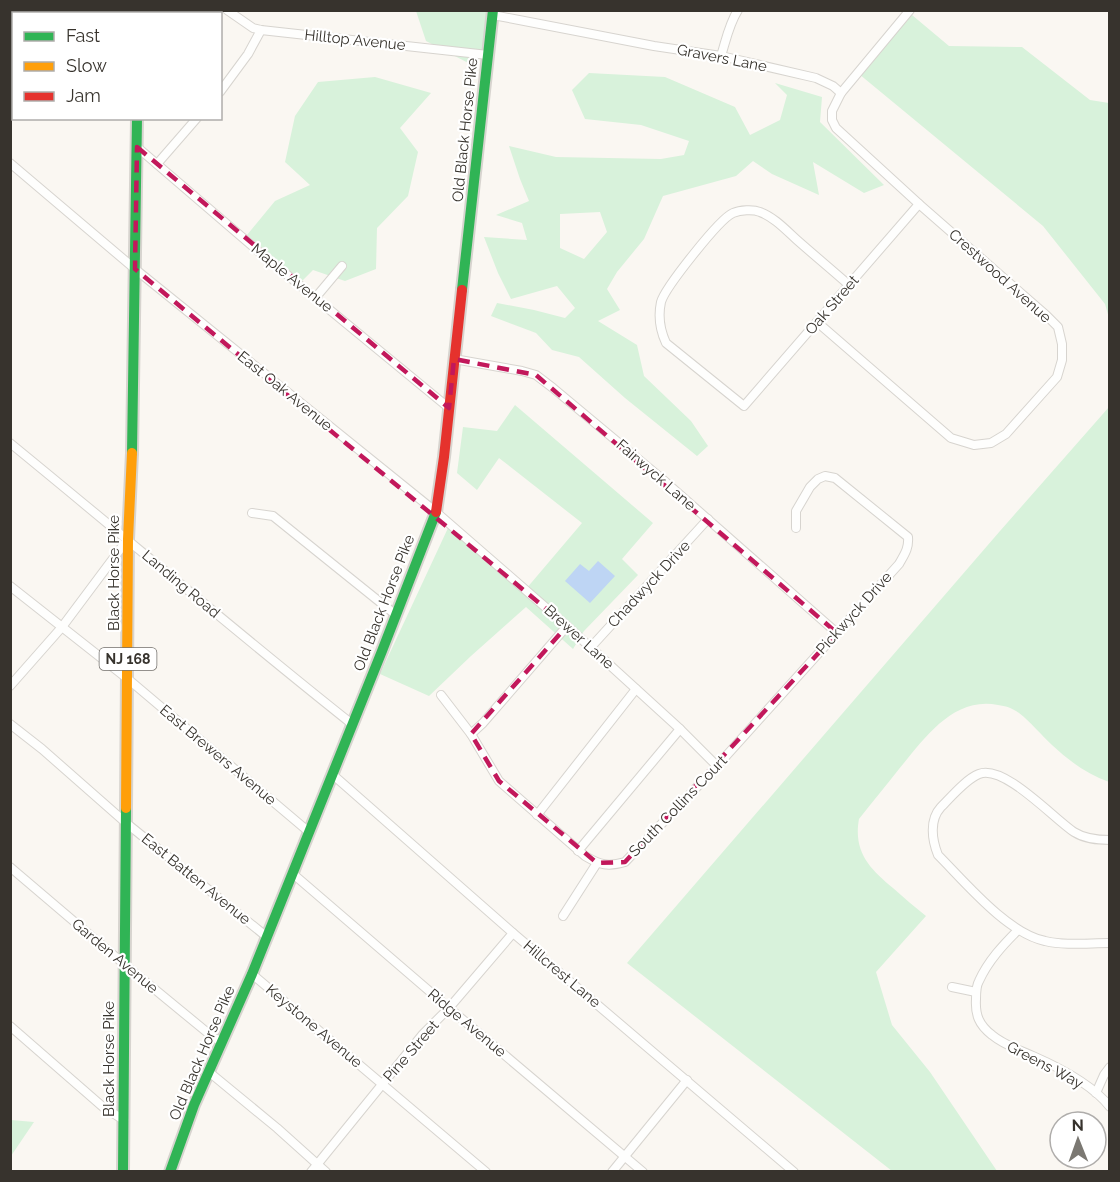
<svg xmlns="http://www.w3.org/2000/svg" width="1120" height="1182" viewBox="0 0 1120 1182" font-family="Raleway,sans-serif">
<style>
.green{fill:#d8f2db;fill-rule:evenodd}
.water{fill:#bed5f4}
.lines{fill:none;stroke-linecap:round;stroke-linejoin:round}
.street-casing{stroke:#d7d4cf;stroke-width:10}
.fast-casing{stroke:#d7d4cf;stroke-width:14}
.slow-casing{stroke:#d7d4cf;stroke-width:14}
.jam-casing{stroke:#d7d4cf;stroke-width:14}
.street{stroke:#fefefd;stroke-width:8}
.fast{stroke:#30b455;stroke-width:10}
.slow{stroke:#ff9f0a;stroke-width:10}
.jam{stroke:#e5322d;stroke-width:10}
.marked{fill:none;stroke:#c2185b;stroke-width:4.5;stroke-dasharray:12 8;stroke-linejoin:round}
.labels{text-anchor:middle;stroke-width:4.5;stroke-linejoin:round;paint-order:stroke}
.shield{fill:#fff;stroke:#73706c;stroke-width:1.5}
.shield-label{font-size:14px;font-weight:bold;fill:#37332d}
.street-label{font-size:15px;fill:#37332d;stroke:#fff}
</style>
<rect width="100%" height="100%" fill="#faf7f2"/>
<g class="green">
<path d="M416,11H487L484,45L476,67L426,41Z"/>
<path d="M912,15L949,46L1022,47L1090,100L1109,103V318L1105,304L1043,226L859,74Z"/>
<path d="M589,73L665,77L735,107L750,135L780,120L787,95L775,83L822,97L820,122L884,185L864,193L813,162L819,195L772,174L753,161L736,176L663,196L644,239L617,272L607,289L620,310L598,321L637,345L644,376L691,421L708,446L697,456L625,398L579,357L552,350L536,333L491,316L497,303L534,310L565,318L575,308L557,286L511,299L498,273L484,237L527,240L522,223L496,215L529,201L520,179L509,146L556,157L661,159L684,155L689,141L641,125L585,119L572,90ZM600,212L607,232L584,259L560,248V214Z"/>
<path d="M375,77L431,93L400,128L418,152L408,196L377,228L376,269L345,281L313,270L302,281L247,235L275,201L310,185L285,162L295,116L318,82Z"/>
<path d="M515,405L653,523L622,559L638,575L584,631L573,649L526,607L471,656L429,696L380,674L448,528L526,589L582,523L499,458L477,490L457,473L463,427L497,431Z"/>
<path d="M1109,407V782C1087,774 1069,761 1052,745C1041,735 1031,722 1019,713C1012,708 1006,706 998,705C953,696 924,739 899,769C886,786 872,802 859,819C853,852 870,869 893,888C904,898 915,907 926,916L876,972L892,1025L930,1072L997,1171H892L627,963L1000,531Z"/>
<path d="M11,1120L34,1122L11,1156L10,1120Z"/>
</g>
<path class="water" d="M598,561L615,576L590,603L565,581L580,564L589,571Z"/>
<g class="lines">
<defs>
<g id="street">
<path d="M227,10L253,28L261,30L488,55"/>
<path d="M493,15L654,46L721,56L816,78L833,86L841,93"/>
<path d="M721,56C726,40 729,24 738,10"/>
<path d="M220,92L248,54L261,30"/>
<path d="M137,147L257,250L449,408"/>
<path d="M10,163L135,269L436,512L567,626L680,729L717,766"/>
<path d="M157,164L197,118"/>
<path d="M849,285C832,270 814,255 797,240C786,230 774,217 760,212C753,209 740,210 733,213C719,219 665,288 661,302C658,316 660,330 666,343L744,406L919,204"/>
<path d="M316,297L342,266"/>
<path d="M817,322L951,438L974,445L991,443L1006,434L1057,377L1062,360V344L1058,327L1046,315L919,204L836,128L832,120V111L841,93L910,10"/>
<path d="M454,359L522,371L536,375L553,388L661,478L837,633"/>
<path d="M10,443C124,536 236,632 352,724"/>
<path d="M252,513L273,516L396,615"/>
<path d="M10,586L128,679L309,832"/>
<path d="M591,647L708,519"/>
<path d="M10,686L62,627L127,540"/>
<path d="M441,695L471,734L499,781L585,856C600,865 608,867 625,862L717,766L899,564C904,555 909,549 908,537L835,478L825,476L818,479L810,487L796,511V528"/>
<path d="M10,724L42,749L125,822L267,937"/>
<path d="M471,734L483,723L567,626"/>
<path d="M332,774L513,933L794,1172"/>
<path d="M537,815L636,689"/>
<path d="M1110,840C1097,840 1085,839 1074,832C1053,818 1004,764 979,774C966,779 951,797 941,807C929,820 932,840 938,855C965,882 1007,933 1045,941C1066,946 1088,943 1110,943"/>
<path d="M578,851L680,729"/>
<path d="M10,867L124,964L214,1038L222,1041"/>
<path d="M292,873L449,1008L643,1172"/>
<path d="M563,916L597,863"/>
<path d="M1018,930C1003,945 988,961 979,981C976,986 976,993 976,999C975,1015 979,1025 992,1035C1004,1045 1019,1050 1033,1056C1058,1067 1093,1085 1110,1107"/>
<path d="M252,974L486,1172"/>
<path d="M952,987L976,992"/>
<path d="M10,1026L103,1107L124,1120"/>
<path d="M209,1072L277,1128L326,1172"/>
<path d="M1096,1093L1104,1075L1110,1067"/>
<path d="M311,1172L423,1034L449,1008L513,933"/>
<path d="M612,1172L687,1080"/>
</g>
<g id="fast">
<path d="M140,10V14"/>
<path d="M462,290L493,10"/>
<path d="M132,453L137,118"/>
<path d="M123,1172L126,808"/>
<path d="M170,1172L194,1105L252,974L382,651L436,512"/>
</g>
<path id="slow" d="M126,808L128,539L132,453"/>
<path id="jam" d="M436,512L444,457L462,290"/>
</defs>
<use href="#street" class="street-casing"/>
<use href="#fast" class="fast-casing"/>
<use href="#slow" class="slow-casing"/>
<use href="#jam" class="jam-casing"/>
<use href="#street" class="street"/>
<use href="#fast" class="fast"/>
<use href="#slow" class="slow"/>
<use href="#jam" class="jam"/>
</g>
<path class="marked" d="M137,147L449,408L454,359L536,375L837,633L625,862L597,863L499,781L471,734L567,626L135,269Z"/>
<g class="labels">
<rect class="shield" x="99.5" y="648" width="57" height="22" rx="4.5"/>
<g class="shield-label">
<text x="128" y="664">NJ 168</text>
</g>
<g class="street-label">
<text transform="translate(355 40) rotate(6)" y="5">Hilltop Avenue</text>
<text transform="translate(722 58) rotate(11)" y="5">Gravers Lane</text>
<text transform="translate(465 130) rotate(-84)" y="5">Old Black Horse Pike</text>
<text transform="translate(1000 276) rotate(42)" y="5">Crestwood Avenue</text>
<text transform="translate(292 278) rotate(39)" y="5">Maple Avenue</text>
<text transform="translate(832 305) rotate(-49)" y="5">Oak Street</text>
<text transform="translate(285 391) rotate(39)" y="5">East Oak Avenue</text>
<text transform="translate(656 475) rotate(41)" y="5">Fairwyck Lane</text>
<text transform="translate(114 573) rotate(-90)" y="5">Black Horse Pike</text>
<text transform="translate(181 584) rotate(40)" y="5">Landing Road</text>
<text transform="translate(649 584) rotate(-47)" y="5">Chadwyck Drive</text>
<text transform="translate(384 603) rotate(-69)" y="5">Old Black Horse Pike</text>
<text transform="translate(854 613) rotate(-48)" y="5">Pickwyck Drive</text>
<text transform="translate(579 637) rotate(42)" y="5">Brewer Lane</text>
<text transform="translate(218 755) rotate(40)" y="5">East Brewers Avenue</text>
<text transform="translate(678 806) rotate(-46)" y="5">South Collins Court</text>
<text transform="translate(196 879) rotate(39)" y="5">East Batten Avenue</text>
<text transform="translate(115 956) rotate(40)" y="5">Garden Avenue</text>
<text transform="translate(562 974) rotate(40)" y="5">Hillcrest Lane</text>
<text transform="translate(467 1023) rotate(40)" y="5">Ridge Avenue</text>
<text transform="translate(314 1026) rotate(40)" y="5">Keystone Avenue</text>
<text transform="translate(411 1051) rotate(-49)" y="5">Pine Street</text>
<text transform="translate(202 1053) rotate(-67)" y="5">Old Black Horse Pike</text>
<text transform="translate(109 1059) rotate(-90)" y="5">Black Horse Pike</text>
<text transform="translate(1045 1065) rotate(28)" y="5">Greens Way</text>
</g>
</g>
<rect width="1120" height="1182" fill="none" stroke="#37332d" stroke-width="24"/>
<rect x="12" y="12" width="210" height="108" fill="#ffffff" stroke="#afadab" stroke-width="1.5"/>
<rect x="24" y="32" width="30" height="9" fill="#30b455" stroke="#afadab" stroke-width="1.5"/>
<text x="66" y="42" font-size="18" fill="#37332d">Fast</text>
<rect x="24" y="62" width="30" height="9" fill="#ff9f0a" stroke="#afadab" stroke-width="1.5"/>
<text x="66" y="72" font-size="18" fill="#37332d">Slow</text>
<rect x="24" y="92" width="30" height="9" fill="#e5322d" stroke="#afadab" stroke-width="1.5"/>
<text x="66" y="102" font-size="18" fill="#37332d">Jam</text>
<g transform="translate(1078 1140) rotate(359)"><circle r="28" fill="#ffffff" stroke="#afadab" stroke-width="1.5"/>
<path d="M0-4.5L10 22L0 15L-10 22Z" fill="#7b7872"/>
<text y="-9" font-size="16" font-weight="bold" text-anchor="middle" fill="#37332d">N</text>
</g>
</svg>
